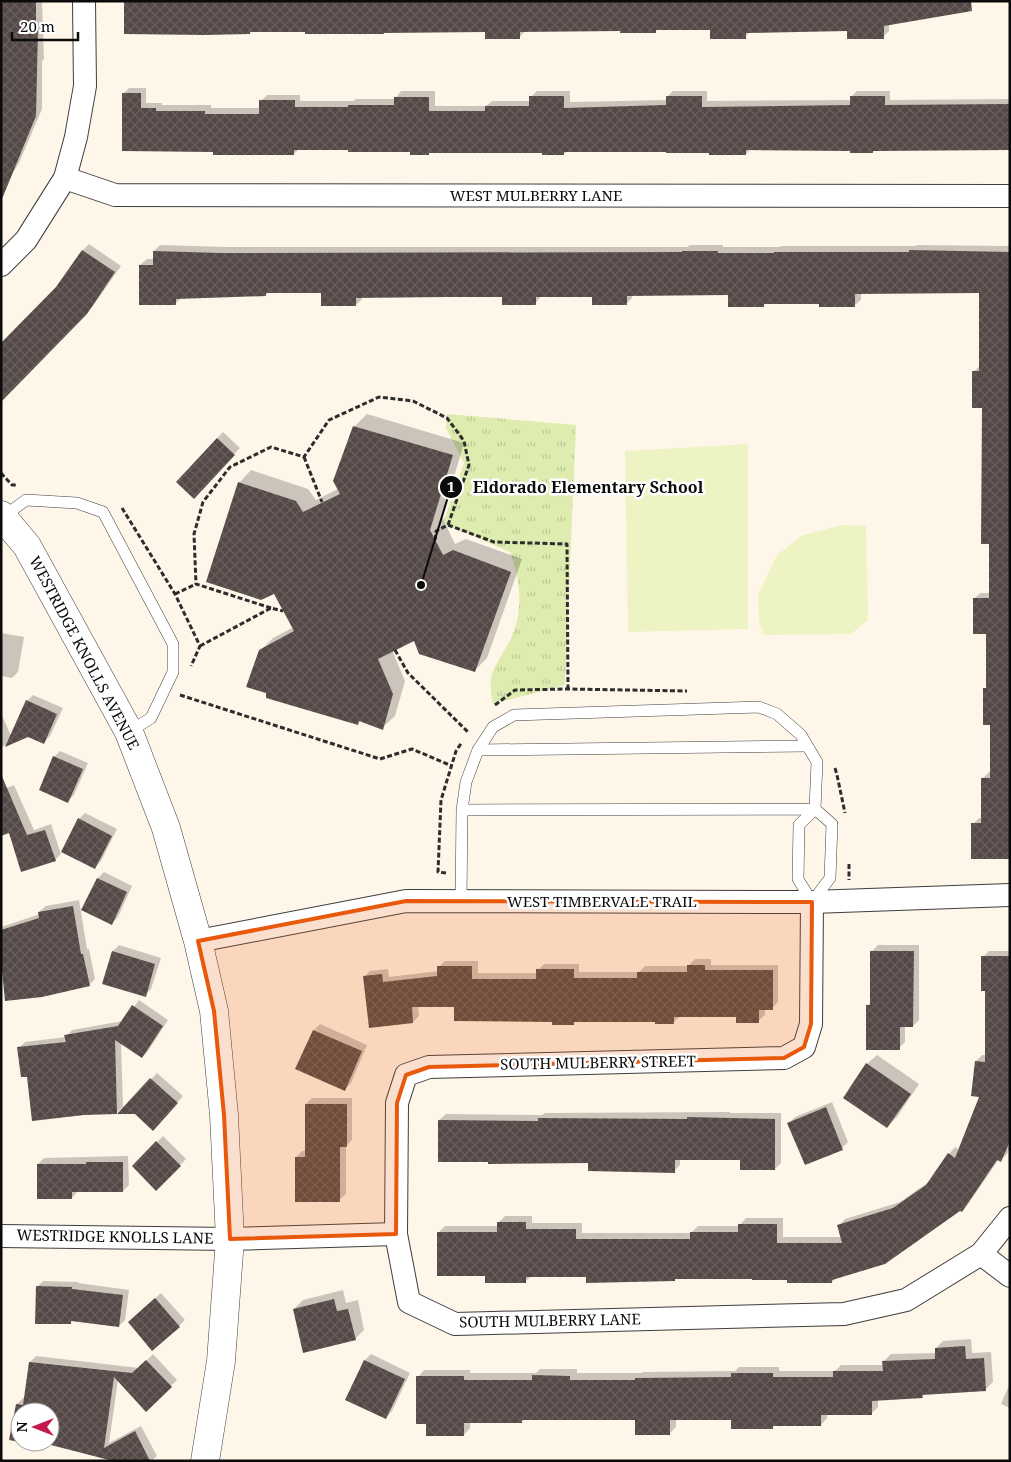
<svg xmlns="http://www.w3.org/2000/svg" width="1011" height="1462" viewBox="0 0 1011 1462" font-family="'Noto Serif',serif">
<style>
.park{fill:url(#park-tufts)}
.pitch{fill:#eef3c3}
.shadow{fill:#0003}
.building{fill:url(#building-cross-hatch);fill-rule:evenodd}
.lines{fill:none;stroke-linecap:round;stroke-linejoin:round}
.service-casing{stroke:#3e3e3e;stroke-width:12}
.minor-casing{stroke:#3e3e3e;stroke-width:24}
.tertiary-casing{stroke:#3e3e3e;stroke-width:29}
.path{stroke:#2d2d2d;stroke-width:3;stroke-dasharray:5 2.5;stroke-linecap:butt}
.service{stroke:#fff;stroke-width:11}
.minor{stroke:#fff;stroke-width:22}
.tertiary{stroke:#fff;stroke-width:28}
.marked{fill:#e8590c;fill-opacity:0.2;stroke:#e8590c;stroke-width:4;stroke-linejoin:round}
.labels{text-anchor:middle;stroke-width:5;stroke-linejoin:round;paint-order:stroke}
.street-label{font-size:15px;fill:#0b0b0b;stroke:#fff}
.leader{fill:none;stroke:#0b0b0b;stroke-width:2}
.callout-dot{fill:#0b0b0b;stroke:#fff;stroke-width:2}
.mark-label{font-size:15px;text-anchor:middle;font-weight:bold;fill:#fff}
.callout-label{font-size:16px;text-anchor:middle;font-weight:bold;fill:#0b0b0b;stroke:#fff;stroke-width:5;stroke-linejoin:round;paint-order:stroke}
</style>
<defs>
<pattern id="park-tufts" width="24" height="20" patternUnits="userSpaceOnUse" patternTransform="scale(1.25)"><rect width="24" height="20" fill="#deecb0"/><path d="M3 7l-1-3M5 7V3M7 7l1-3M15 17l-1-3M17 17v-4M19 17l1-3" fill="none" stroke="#bdc996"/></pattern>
<pattern id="building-cross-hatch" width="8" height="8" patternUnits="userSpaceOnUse" patternTransform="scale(1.25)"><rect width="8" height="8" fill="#554947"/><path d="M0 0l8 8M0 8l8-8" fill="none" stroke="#685f5d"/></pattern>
</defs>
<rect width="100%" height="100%" fill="#fff6ea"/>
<path class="park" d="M447,414L576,425L565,685L493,704C486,672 495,669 509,642C524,614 521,581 510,552L443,523L464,463L446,428Z"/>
<g class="pitch">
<path d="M748,444V629L628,632L625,451Z"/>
<path d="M842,525L866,526L868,620L851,634L764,635L759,622L758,595L777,555L803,535Z"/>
</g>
<g class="shadow">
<path d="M1,1H42L44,59L42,61V109L19,163L1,192Z"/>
<path d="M125,1H975L938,15L889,24V31L883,37L848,30L751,31L745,37L711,29H658L656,31L622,30H526L519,38L486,31H252L250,33Z"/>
<path d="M129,88H146V103H162V105H211V108H260L261,101L267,95H300V101H353L356,99H395L401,91H435V106H486L492,101H531V97L537,91H570V102L667,100V97L673,91H707V101L851,100V97L857,91H890V100L1010,99V150L751,149L746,154L711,152L567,151L564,154L543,152H431L429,153L350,149H299L294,154L123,150V94Z"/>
<path d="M89,244L121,266L93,306L1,400L57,288L83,250Z"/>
<path d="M160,245L228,247H688L689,245H723V247H780L781,246H915L916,245L1010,246V857L973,824L979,818H983V778L989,772H991V723L985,689L987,687V632L974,599L980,593H990V542L983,407L973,372L980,366L981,292L861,293V300L854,306L820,303H766L763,306L730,294L632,295V298L626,304L593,296H541L535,304L503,296L362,297V299L356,305L322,291H269L266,295L182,297L175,304L140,265L147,259H154V251Z"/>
<path d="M367,414L464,443L442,517L455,544L466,539L522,559L487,658L475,670L415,639L392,650L405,681L395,716L382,728L361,720L358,724L260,651L273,638L294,627L239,483L251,470L308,489L316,500L338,489L354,427Z"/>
<path d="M223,432L240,448L200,491L177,482Z"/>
<path d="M1,633L24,637L18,672L12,678L1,676Z"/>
<path d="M33,695L63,708L50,736L44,742L28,735L1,747V713L11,736L27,701Z"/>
<path d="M60,751L88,763L74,795L68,801L54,757Z"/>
<path d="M14,785L34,830L51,824L61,854L55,860L9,831L4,789Z"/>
<path d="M85,813L117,829L101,861L95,867L79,819Z"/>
<path d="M104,872L132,886L118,917L112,923L98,878Z"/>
<path d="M79,900L87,949H89L95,979L89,985L4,978L1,969V927L40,914L39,912L46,906Z"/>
<path d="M119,945L161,958L151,989L145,995L103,983L113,951Z"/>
<path d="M878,945H919V1020L913,1026H905V1042L899,1048L867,1006L872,1001V951Z"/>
<path d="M989,951H1010V1148L1007,1154L1001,1160L999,1159L968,1204L962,1211L960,1209L837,1277L832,1282L753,1277H677L675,1280L587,1276H531L526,1281L486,1275L439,1232L445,1226H499V1222L505,1216H532V1223H582V1233H691L698,1226H739L746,1218H783V1237H842L839,1226L845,1219L900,1202L930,1181L949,1154L955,1147L960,1151L981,1096L976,1061L982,1055H986V989L983,957Z"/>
<path d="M695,959H711V965H778V1002L772,1008H765V1015L758,1021L738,1016H680L673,1023L656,1021H576L573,1024L455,1006H418L419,1016L413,1022L364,977L370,971L388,969L389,977L439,971V967L445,961H478V973H538V970L544,964H579V972H639L645,966H688Z"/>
<path d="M139,1000L168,1020L148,1051L142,1057L121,1043L123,1107L116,1113L28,1075L19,1048L25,1042L66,1037L72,1030L123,1021Z"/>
<path d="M320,1024L367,1045L351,1083L345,1089L314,1030Z"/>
<path d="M877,1055L919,1084L897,1117L887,1127L844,1097L867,1064Z"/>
<path d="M157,1073L183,1096L159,1123L135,1112L120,1113Z"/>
<path d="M312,1098H352V1140L346,1146V1194L339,1200L296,1157L302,1151H306V1104Z"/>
<path d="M832,1102L848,1142L842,1148L789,1123L795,1117Z"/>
<path d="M730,1112V1113H781V1163L775,1169L741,1158H680V1165L674,1171L589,1162L439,1120L446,1114L542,1115L545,1113Z"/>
<path d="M163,1136L186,1159L156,1190L133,1166Z"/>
<path d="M128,1156L129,1185L123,1191H78L72,1198L38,1164L44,1158Z"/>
<path d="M43,1281L78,1282V1283L129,1290L125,1320L119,1326L73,1320L70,1323L37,1287Z"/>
<path d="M343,1290L346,1303L358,1300L364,1330L355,1339L294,1309L303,1300Z"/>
<path d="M161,1293L185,1320L179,1326L135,1316Z"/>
<path d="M971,1339L972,1353L991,1352L993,1382L986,1389L926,1393L922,1397L878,1399V1407L871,1414H827V1418L821,1425H775L772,1428L732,1418H676V1427L669,1434L636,1419H524L522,1422H470V1428L464,1435L427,1422L418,1377L424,1370H470V1373H536L540,1369H577V1373H641L643,1372L735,1371L739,1367H779V1371H835L841,1365H884V1361L891,1354L936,1353V1348L943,1341Z"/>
<path d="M153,1354L177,1380L146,1410L118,1380L109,1443L141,1426L157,1456L151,1461H114L49,1443L46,1446L25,1442H50V1412H20V1441L17,1404L23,1398H25L30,1362L36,1356L139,1368Z"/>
<path d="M371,1354L410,1373L392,1411L386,1417L365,1360Z"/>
<path d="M1010,1383V1408L1001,1404Z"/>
</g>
<g class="building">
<path d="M1,1H36V28H38L36,116L2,199Z"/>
<path d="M124,1H971L972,11L884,26V39H847V31L746,33V39H710V30H656V33H620V31L520,32V39H485V32L384,33V34H305V32H250V34L204,35L124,34Z"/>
<path d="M122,93H141V108H156V111H205V114H259V100H295V107H348V105H394V97H429V111H485V106H529V96H564V108L666,105V96H702V107L850,105V96H885V105L1010,104V150L873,151V153H850V151L746,150V155H709V153H666V152H564V155H542V153H429V155H410V152H348V150H294V155H213V152L122,151Z"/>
<path d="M82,250L115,272L87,314L1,402V343L56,287Z"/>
<path d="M909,250L1010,252V859H971V823H981V778H990V725H983V688H986V634H973V598H989V544H981L982,408H972V371H979V293L855,294V307H819V304H764V307H728V295L627,296V305H592V297H536V305H502V297H446L356,298V306H321V293H266V296L176,299V305H139V265H153V251L221,253L682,252V251H718V253H774V252H909Z"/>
<path d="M353,426L453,455L430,530L443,555L453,550L511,572L475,672L419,654L414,641L378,659L393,694L383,730L359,721L358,725L266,698V693L246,687L259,650L294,631L274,594L261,600L206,582L238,482L296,501L303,512L340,494L333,481Z"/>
<path d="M217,438L235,455L194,499L176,482Z"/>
<path d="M26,700L57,714L44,744L28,737L5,747Z"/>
<path d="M53,756L83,769L68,803L39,790Z"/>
<path d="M1,774L27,835L45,830L56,861L21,872L9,833L1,836Z"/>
<path d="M78,818L112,836L95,869L61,852Z"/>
<path d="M97,878L127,892L112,925L81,910Z"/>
<path d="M73,906L81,954H83L90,986L42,997L5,1001L1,960V930L39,918L38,912Z"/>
<path d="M112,951L155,964L146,997L102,984Z"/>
<path d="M870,951H914L913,1027H900V1050H866V1005H870Z"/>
<path d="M981,956H1010V1141L1001,1162L997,1160L962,1212L960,1211L885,1264L832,1280V1283H787V1280H752V1279H675V1281L586,1283V1277H526V1283H485V1276H437V1232H497V1222H526V1229H576V1239H690V1232H738V1224H777V1243H842L837,1225L893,1208L926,1185L948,1153L955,1158L979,1097L971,1096L975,1061L985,1062V991H981Z"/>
<path d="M687,965H705V970H773V1010H759V1023H736V1017H674V1024H655V1022H574V1025H552V1022L454,1021V1007H412L413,1023L369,1028L363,976L382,974L383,982L437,976V966H472V979H536V969H574V978H637V972H687Z"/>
<path d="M132,1005L163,1026L142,1058L115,1040L117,1114L84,1115L32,1121L27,1077H21L17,1047L66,1042L64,1035L118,1026Z"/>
<path d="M313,1030L362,1051L345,1091L295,1069Z"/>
<path d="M866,1063L911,1094L887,1128L843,1098Z"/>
<path d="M150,1078L178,1103L153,1131L135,1114H117Z"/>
<path d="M305,1104H347V1147H340V1202H295V1157H305Z"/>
<path d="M826,1107L843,1150L805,1165L787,1123Z"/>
<path d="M687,1117L775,1119V1170H740V1160H675V1173L588,1171V1163L488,1164V1162H438V1120L538,1121V1118L687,1119Z"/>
<path d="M156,1141L181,1166L156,1191L132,1166Z"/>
<path d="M86,1162H123V1192H72V1199H37V1164H86Z"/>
<path d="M36,1286L72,1287V1289L123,1295L119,1327L71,1321V1324H35Z"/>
<path d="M155,1298L180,1327L152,1351L128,1322Z"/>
<path d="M334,1299L337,1311L348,1309L356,1340L303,1353L293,1309Z"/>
<path d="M965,1346L966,1359L984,1358L986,1391L922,1395L923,1398L872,1401V1415H821V1426H773V1429H731V1420H670V1435H635V1420H522V1423H464V1436H426V1424H416V1376H464V1380H532V1375L570,1376V1380H635V1378L731,1377V1373H773V1377H833V1371H883L882,1361L935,1359V1348Z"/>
<path d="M146,1360L172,1387L146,1412L114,1377L104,1448L135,1431L150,1461H113L47,1444L46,1447L9,1440L16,1404L23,1405L29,1362L132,1373ZM20,1412H50V1442H20Z"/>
<path d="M364,1360L405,1379L386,1419L345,1400Z"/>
</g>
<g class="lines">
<defs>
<g id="service">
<path d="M3,517L26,500L77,503L103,512L173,644V672L151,718L129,732"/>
<path d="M478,750L807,746"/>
<path d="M461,902L462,810L466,782L478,750L493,727L514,715L759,707L777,714L801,735L817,762L815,809L799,825L798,879L812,902L830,878L832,824L815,809L462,810"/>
</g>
<g id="minor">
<path d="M65,178L115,195L1010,196"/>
<path d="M1,265L26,240L65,178L76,137L85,86L84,1"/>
<path d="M812,902L811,1024L804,1047L784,1058L429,1067L406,1075L397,1103L396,1234L409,1302L455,1324L844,1314L906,1300L981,1254L1010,1218"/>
<path d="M198,941L406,901L812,902L1010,895"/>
<path d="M1,1236L230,1239L396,1234"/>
<path d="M981,1254L1010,1276"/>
</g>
<path id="tertiary" d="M1,515L27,546L129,732L166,828L198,941L214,1011L224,1115L230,1239L221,1361L205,1461"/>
</defs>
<use href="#service" class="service-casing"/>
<use href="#minor" class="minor-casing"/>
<use href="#tertiary" class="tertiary-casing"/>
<g class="path">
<path d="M304,457L322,502"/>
<path d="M1,473L12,485H17"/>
<path d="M122,508L175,594L200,646L191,666"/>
<path d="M448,525L494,542L567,544L568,689"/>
<path d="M175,594L196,584"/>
<path d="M271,608L196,584L194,534L203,502L230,467L271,447L304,457L329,420L379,397L413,401L447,418L464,441L469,465L448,525L436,531L435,540"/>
<path d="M200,646L271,608L283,611"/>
<path d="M395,650L408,673L468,732"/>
<path d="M180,695L380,759L412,749L452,766"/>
<path d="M495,705L515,690L568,689L687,691"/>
<path d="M835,768L837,775L845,813"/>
<path d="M849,864V880"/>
<path d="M446,873L438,872L441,800L456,751L462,742"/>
</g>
<use href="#service" class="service"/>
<use href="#minor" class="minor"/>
<use href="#tertiary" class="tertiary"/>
</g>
<path class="marked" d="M406,901L812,902L811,1024L804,1047L784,1058L429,1067L406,1075L397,1103L396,1234L230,1239L224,1115L214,1011L198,941Z"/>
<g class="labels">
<g class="street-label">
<text x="536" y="201">WEST MULBERRY LANE</text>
<text transform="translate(84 653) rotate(62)" y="5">WESTRIDGE KNOLLS AVENUE</text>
<text x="602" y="907">WEST TIMBERVALE TRAIL</text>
<text transform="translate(598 1063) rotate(-1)" y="5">SOUTH MULBERRY STREET</text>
<text transform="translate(115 1237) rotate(1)" y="5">WESTRIDGE KNOLLS LANE</text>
<text transform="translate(550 1321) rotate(-1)" y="5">SOUTH MULBERRY LANE</text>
</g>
</g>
<path class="leader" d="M421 585L451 487"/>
<g class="callout-dot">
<circle cx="421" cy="585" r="5"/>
<circle cx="451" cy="487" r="12"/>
</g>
<g class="mark-label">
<text x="451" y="492">1</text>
</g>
<g class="callout-label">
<text x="588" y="493">Eldorado Elementary School</text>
</g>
<rect width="1011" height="1462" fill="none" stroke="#0b0b0b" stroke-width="5"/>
<g transform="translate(35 1427) rotate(270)"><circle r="24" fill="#ffffff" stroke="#9d9d9d"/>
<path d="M0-4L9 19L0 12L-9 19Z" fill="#c6194b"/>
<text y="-8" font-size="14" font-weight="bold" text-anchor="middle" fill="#0b0b0b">N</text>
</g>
<path d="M12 32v8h66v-8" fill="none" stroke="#0b0b0b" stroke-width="2.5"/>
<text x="20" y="32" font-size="15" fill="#0b0b0b" stroke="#ffffff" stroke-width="4" paint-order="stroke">20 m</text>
</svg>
